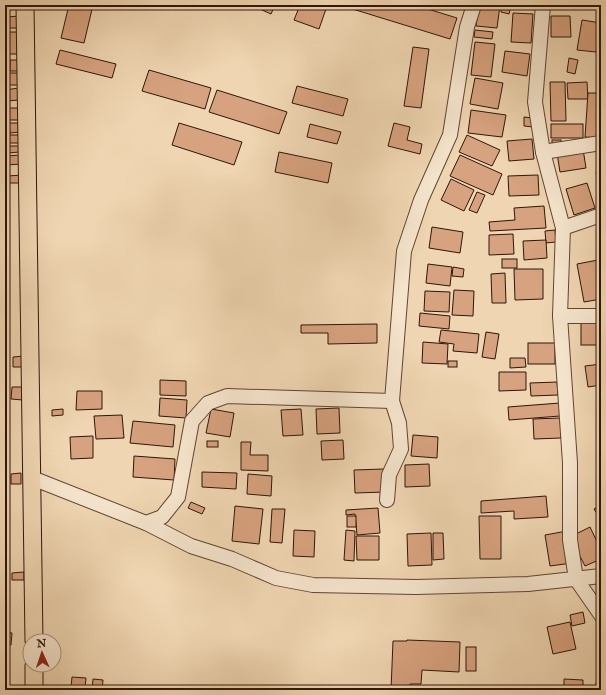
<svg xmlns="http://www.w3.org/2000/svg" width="606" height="695" viewBox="0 0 606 695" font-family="'IM FELL English',serif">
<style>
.building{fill:#d7a27f;stroke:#2f160a}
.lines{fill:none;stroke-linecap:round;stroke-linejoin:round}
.minor-casing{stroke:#5f4634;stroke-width:16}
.major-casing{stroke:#2f160a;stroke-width:19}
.minor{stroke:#f5e4cc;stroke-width:14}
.major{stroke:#efd5b1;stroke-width:17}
</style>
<rect width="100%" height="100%" fill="#efd5b1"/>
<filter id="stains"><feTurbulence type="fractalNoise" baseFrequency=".005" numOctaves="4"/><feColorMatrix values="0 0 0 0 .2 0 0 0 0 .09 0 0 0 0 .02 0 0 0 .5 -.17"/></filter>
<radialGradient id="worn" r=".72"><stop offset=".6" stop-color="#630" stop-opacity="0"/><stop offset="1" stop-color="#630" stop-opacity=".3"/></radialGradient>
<g class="building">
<path d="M69,5H93L84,43L61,38Z"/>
<path d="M251,5H275L271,14Z"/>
<path d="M300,5L327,6L319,29L294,20Z"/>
<path d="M346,5H415L457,18L450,39L346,7Z"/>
<path d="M479,5H500L497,28L476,26Z"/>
<path d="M502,5L511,6L509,14L501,12Z"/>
<path d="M513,13L533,14L531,43L511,42Z"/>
<path d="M19,16V28H8L7,17Z"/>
<path d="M551,16H570L571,37H551Z"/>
<path d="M582,20L601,23L596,52L577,50Z"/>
<path d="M475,30L493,32L492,39L474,37Z"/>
<rect x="9" y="32" width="11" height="22"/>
<path d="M475,42L495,44L491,77L471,75Z"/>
<path d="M413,47L429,49L421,108L404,106Z"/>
<path d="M60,50L116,64L112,78L56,64Z"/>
<path d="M505,51L530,54L527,76L502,72Z"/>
<path d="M569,58L578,60L575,74L567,72Z"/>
<rect x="10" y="60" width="11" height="11"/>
<path d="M149,70L211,88L205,109L142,91Z"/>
<rect x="7" y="73" width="12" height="12"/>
<path d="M475,78L503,83L498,109L470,104Z"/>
<path d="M550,82H565L566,121H551Z"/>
<path d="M587,82L588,99H568L567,83Z"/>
<path d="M297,86L348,99L343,116L292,103Z"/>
<path d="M18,88L19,100L7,101L6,90Z"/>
<path d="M217,90L287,112L279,134L209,112Z"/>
<path d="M588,93H601V138L585,137Z"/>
<path d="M8,108H21V120H9Z"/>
<path d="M471,110L506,115L502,137L468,133Z"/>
<path d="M524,117L533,118V127L524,126Z"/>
<path d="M9,123H20V132L10,133Z"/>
<path d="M179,123L242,142L234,165L172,145Z"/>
<path d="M394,123L410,127L407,140L422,144L420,154L388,146Z"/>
<path d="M310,124L341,132L337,144L307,137Z"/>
<rect x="551" y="124" width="32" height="14"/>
<path d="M7,135H19L20,143H7Z"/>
<path d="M467,135L500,150L492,166L459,152Z"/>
<path d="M532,139L534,159L509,161L507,141Z"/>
<rect x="552" y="140" width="9" height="7"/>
<path d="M7,146H20V152L7,153Z"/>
<path d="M583,149L586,168L560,172L557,153Z"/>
<path d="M279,152L332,163L328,183L275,172Z"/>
<path d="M21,155L22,164L6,165V156Z"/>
<path d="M460,155L502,174L493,195L450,176Z"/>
<path d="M601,171V201L596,172Z"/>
<path d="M22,175L23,183H9L8,176Z"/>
<path d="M538,175L539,195L509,196L508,176Z"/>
<path d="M451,179L474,190L464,211L441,200Z"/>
<path d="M587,183L595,208L574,215L566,189Z"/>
<path d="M477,192L485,195L477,213L469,210Z"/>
<path d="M544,206L546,228L490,231L489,222L515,220L514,208Z"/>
<path d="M432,227L463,232L460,253L429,248Z"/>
<path d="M555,230L556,242L546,243L545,231Z"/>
<path d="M513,234L514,254L489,255V235Z"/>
<path d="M546,240L547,258L524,260L523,241Z"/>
<rect x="502" y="259" width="15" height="9"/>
<path d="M598,260L601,276V299L584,302L577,264Z"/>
<path d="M428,264L452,267L450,286L426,283Z"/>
<path d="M453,267L464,269L463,277L452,276Z"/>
<path d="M514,269H543V299L515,300Z"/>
<path d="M505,273L506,303H492L491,274Z"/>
<path d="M454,290L474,291L473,316L452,315Z"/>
<path d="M425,291L450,292L449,312L424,311Z"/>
<path d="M420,313L450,316L449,329L419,326Z"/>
<rect x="581" y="323" width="20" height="22"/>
<path d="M377,324V343L328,344V333H301V325Z"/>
<path d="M441,330L479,334L477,353L453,351L454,344L439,342Z"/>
<path d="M486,332L499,334L495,359L482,357Z"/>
<path d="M423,342L448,344L447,364L422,363Z"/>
<rect x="528" y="343" width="27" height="21"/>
<path d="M25,356V367H13V357Z"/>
<path d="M510,358H525L526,367L510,368Z"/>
<rect x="448" y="361" width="9" height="6"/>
<path d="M601,364V385L588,387L585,366Z"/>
<path d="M499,372H526V390L499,391Z"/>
<path d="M160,380L186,381V396L160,395Z"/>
<path d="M557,382L558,395L531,396L530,383Z"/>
<path d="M12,387H24L23,400L11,399Z"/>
<path d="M77,391H102V409L76,410Z"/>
<path d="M160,398L187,400L186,418L159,416Z"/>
<path d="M560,403V416L509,420L508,407Z"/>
<path d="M339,408L340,433L317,434L316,409Z"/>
<path d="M63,409V415L52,416V410Z"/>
<path d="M211,409L234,413L230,437L206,433Z"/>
<path d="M301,409L303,435L283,436L281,410Z"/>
<path d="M122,415L124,438L96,439L94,416Z"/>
<path d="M560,418L561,438L534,439L533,419Z"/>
<path d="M133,421L175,425L173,447L130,443Z"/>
<path d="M413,435L438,437L437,458L411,456Z"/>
<path d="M93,436V458L71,459L70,437Z"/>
<path d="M343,440L344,459L322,460L321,441Z"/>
<rect x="207" y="441" width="11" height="6"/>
<path d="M241,442H251L250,455H268V471L241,470Z"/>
<path d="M134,456L175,459L174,480L133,477Z"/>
<path d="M429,464L430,486L405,487V465Z"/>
<path d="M384,469L385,492L355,493L354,470Z"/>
<path d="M202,472L237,473L236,489L202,487Z"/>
<path d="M21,473V484H11V474Z"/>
<path d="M248,474L272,476L271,496L247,494Z"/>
<path d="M546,496L548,517L514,519V511L481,513V501Z"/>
<path d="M191,502L205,508L202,514L188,508Z"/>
<path d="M601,505V520L594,509Z"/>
<path d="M235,506L263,509L259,544L232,541Z"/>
<path d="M378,508L380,533L357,535L355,514L346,515V510Z"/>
<path d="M272,509H285L282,543L270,542Z"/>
<rect x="347" y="516" width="9" height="11"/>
<path d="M479,516H501V559H480Z"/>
<path d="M590,527L601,550V559L585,566L570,537Z"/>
<path d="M294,530L315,531L314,557L293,556Z"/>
<path d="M346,530L355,531L354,561L344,560Z"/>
<path d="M567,531L572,563L550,566L545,535Z"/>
<path d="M431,533L432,565L408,566L407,534Z"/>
<path d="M433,533H443L444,559L433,560Z"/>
<path d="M356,536H379V560H357Z"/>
<path d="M24,572V580H12V573Z"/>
<path d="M583,612L585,623L572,626L570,615Z"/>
<path d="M570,622L576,649L553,654L547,627Z"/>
<path d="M5,632L12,633L11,645L5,644Z"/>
<path d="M407,640L460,642L459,672L422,670L421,684H410V690H391L393,641H407Z"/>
<rect x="466" y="647" width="10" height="24"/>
<path d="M601,655V690H595Z"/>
<path d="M72,677L86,678L85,688L71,687Z"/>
<path d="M93,679L103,680L102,690H92Z"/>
<path d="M564,679L583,680V690H564Z"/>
</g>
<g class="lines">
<defs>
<g id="minor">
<path d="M543,5L535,102L543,152L563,228L560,316L570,463V540L576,579L601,615"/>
<path d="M543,152L601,143"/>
<path d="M563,228L601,215"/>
<path d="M560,316H601"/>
<path d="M32,478L146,523L191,546L232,559L276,578L313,585L416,587L528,584L601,576"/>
<path d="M387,500L389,475L401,449L399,423L392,401L404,251L421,200L450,135L467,27L474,5"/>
<path d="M146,523L162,517L178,497L192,421L208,403L227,396L392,401"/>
</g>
<g id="major">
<path d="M25,5L34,641"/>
<path d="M34,665V690"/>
</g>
</defs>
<use href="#minor" class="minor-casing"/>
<use href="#major" class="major-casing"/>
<use href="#minor" class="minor"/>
<use href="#major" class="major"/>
</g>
<rect width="606" height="695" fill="none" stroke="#efd5b1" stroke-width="20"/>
<rect x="6" y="6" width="594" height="683" fill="none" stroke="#2f160a" stroke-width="2"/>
<rect x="10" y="10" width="586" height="675" fill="none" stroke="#2f160a"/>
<g transform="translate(42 653) rotate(357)"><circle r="19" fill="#f5e4cc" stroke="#a6927e"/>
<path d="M0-3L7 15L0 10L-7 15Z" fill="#8f2418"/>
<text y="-6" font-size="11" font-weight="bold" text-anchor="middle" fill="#2f160a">N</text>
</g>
<rect width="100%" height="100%" filter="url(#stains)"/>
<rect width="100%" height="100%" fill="url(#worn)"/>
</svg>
